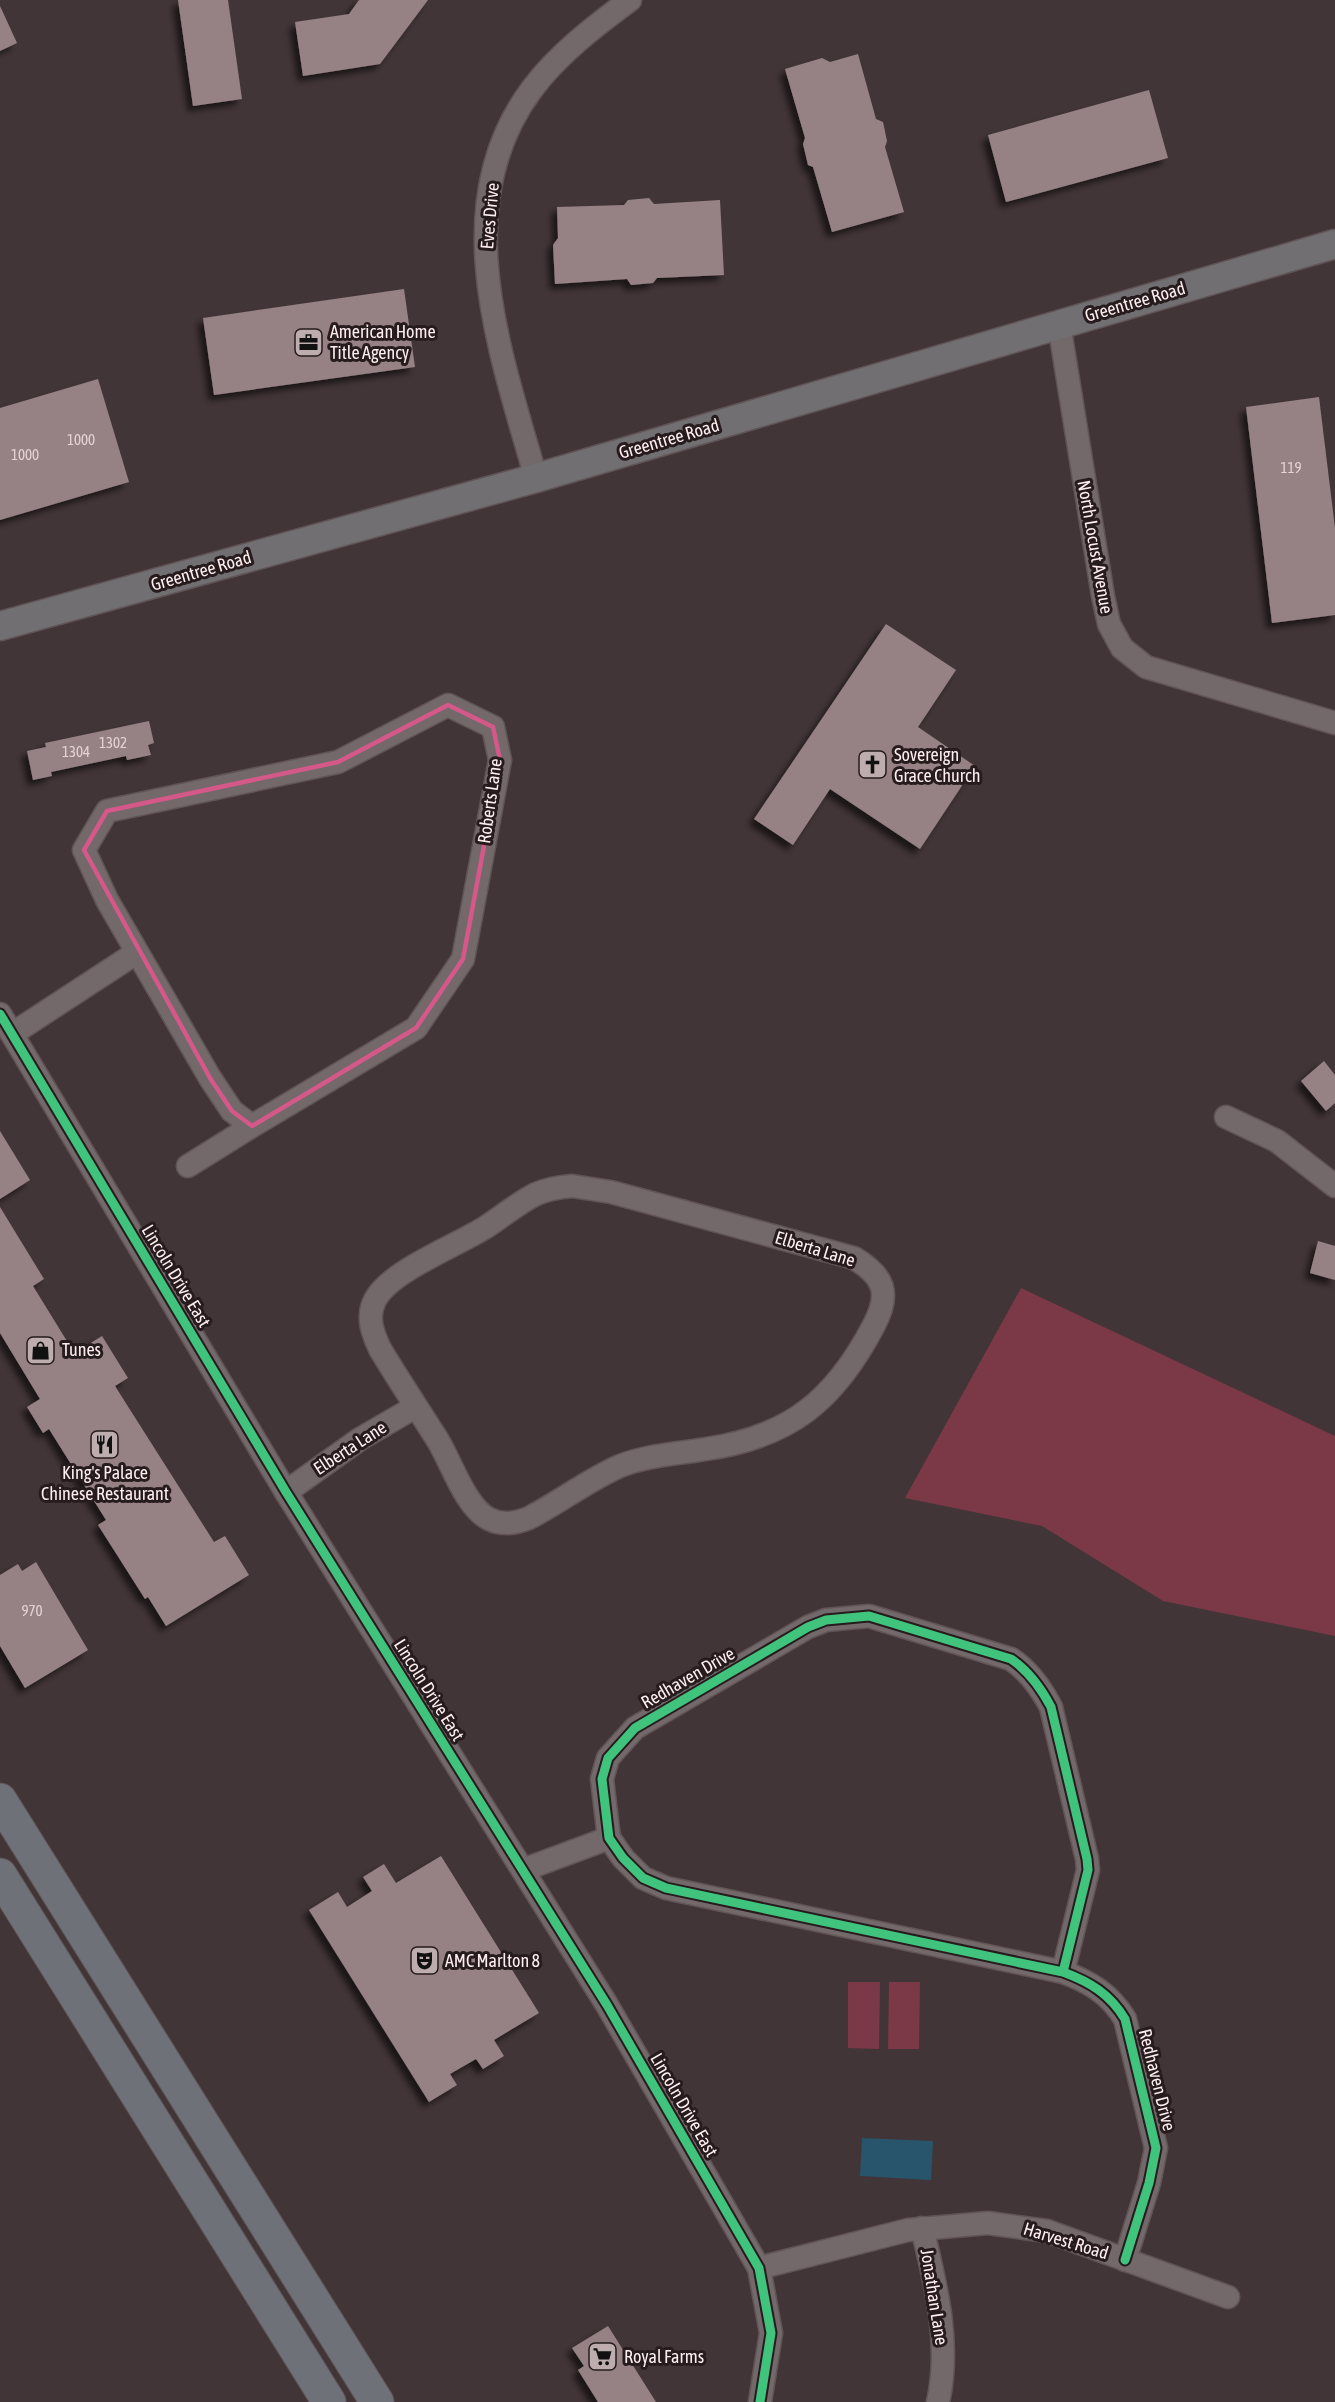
<svg xmlns="http://www.w3.org/2000/svg" width="1335" height="2402" viewBox="0 0 1335 2402" font-family="'Asap Condensed',sans-serif">
<style>
.green{fill:#7b3846}
.water{fill:#28556b}
.building{fill:#968285;filter:url(#shadow)}
.lines{fill:none;stroke-linecap:round;stroke-linejoin:round}
.minor-casing{stroke:#605456;stroke-width:25}
.major-casing{stroke:#605456;stroke-width:31}
.highway-casing{stroke:#605456;stroke-width:35}
.minor{stroke:#73686a;stroke-width:22}
.major{stroke:#716f72;stroke-width:28}
.highway{stroke:#6e7278;stroke-width:33}
.cycleway-casing{stroke:#261b1d;stroke-width:13}
.cycleway{stroke:#40c37c;stroke-width:9}
.marked{fill:none;stroke:#d45888;stroke-width:4.5;stroke-linejoin:round}
.labels{text-anchor:middle;stroke-width:6;stroke-linejoin:round;paint-order:stroke}
.number-label{font-size:15px;fill:#e5d3d5}
.street-label{font-size:18px;fill:#ffeef0;stroke:#261b1d}
.poi-label{font-size:18px;fill:#ffeef0;stroke:#261b1d;text-anchor:start}
</style>
<defs>
<filter id="shadow"><feDropShadow dx="-5.5" dy="5.5" stdDeviation="3" flood-color="#0009"/></filter>
</defs>
<rect width="100%" height="100%" fill="#423537"/>
<g class="green">
<path d="M1021,1288L1335,1436V1636L1163,1601L1042,1526L905,1498Z"/>
<path d="M848,1982H880L879,2049L848,2048Z"/>
<path d="M889,1982H920L919,2049H888Z"/>
</g>
<path class="water" d="M862,2138L933,2141L931,2180L860,2176Z"/>
<g class="building">
<path d="M178,0H228L242,99L193,106Z"/>
<path d="M359,0H428L380,64L303,76L295,22L349,14Z"/>
<path d="M0,6L17,43L0,51Z"/>
<path d="M858,54L876,119L883,122L887,141L885,147L904,212L832,232L813,167L808,165L803,144L805,138L785,69L822,58L830,62Z"/>
<path d="M1149,90L1168,158L1006,202L988,135Z"/>
<path d="M649,198L654,204L720,200L724,275L657,278L653,283L631,285L627,279L555,284L553,245L558,238L557,207L624,205L628,200Z"/>
<path d="M404,289L415,367L214,395L203,318Z"/>
<path d="M98,379L129,482L0,520V408Z"/>
<path d="M1319,397L1335,528V615L1272,623L1246,407Z"/>
<path d="M886,624L956,670L918,727L975,766L920,849L830,789L793,845L754,819Z"/>
<path d="M149,721L154,743L148,745L151,755L127,760L126,756L51,772L52,776L33,780L27,751L46,747L45,743Z"/>
<path d="M1324,1061L1335,1075V1103L1326,1111L1301,1081Z"/>
<path d="M0,1131L30,1180L0,1199Z"/>
<path d="M0,1207L44,1279L33,1286L70,1346L81,1349L102,1336L128,1378L115,1386L214,1542L225,1536L249,1575L166,1626L148,1597L145,1599L98,1525L106,1520L49,1429L43,1433L27,1407L40,1399L0,1333Z"/>
<path d="M1318,1241L1335,1246V1280L1310,1273Z"/>
<path d="M36,1562L88,1650L25,1688L0,1646V1575L18,1564L22,1571Z"/>
<path d="M441,1856L539,2013L494,2040L504,2056L483,2069L476,2059L450,2074L457,2085L429,2102L309,1910L338,1892L347,1907L372,1891L363,1877L384,1864L396,1883Z"/>
<path d="M608,2326L656,2402H598L578,2370L584,2366L572,2348Z"/>
</g>
<g class="lines">
<defs>
<g id="minor">
<path d="M1059,324L1103,596L1109,624L1122,648L1146,667L1335,723"/>
<path d="M536,478C501,354 445,205 532,89C558,54 595,26 630,0"/>
<path d="M448,705L493,727L500,760L463,959L416,1028L252,1126L232,1111L210,1078L107,900L84,850L107,811L338,762Z"/>
<path d="M0,1014L286,1492L607,2005L759,2268L771,2333L760,2402"/>
<path d="M12,1034L136,953"/>
<path d="M1226,1117L1277,1141L1335,1186"/>
<path d="M188,1166L252,1126"/>
<path d="M572,1186L611,1192L854,1258C884,1276 891,1293 874,1325C835,1400 790,1437 706,1449C677,1454 647,1455 620,1466C588,1480 560,1502 529,1518C516,1523 503,1526 489,1519C465,1507 451,1461 437,1439C418,1409 398,1379 380,1349C373,1334 366,1317 375,1300C390,1271 456,1246 486,1227C503,1216 518,1203 536,1194C548,1189 559,1187 572,1186Z"/>
<path d="M286,1492L360,1439L415,1407"/>
<path d="M523,1870L609,1838"/>
<path d="M1063,1972L1088,1870L1087,1859L1051,1707C1041,1688 1029,1671 1011,1659L869,1616L826,1620L808,1627L635,1728L608,1758L602,1779L609,1838L623,1858L643,1878L666,1888L1063,1972C1090,1982 1110,1994 1125,2019L1156,2148L1149,2183L1125,2260"/>
<path d="M922,2228C936,2285 951,2344 938,2402"/>
<path d="M759,2268L908,2230L988,2223L1047,2231L1228,2297"/>
</g>
<path id="major" d="M0,626L536,478L1335,244"/>
<g id="highway">
<path d="M0,1800L377,2402"/>
<path d="M0,1875L329,2402"/>
</g>
</defs>
<use href="#minor" class="minor-casing"/>
<use href="#major" class="major-casing"/>
<use href="#highway" class="highway-casing"/>
<use href="#minor" class="minor"/>
<use href="#major" class="major"/>
<use href="#highway" class="highway"/>
<defs>
<g id="cycleway">
<path d="M0,1014L286,1492L607,2005L759,2268L771,2333L760,2402"/>
<path d="M1063,1972L1088,1870L1087,1859L1051,1707C1041,1688 1029,1671 1011,1659L869,1616L826,1620L808,1627L635,1728L608,1758L602,1779L609,1838L623,1858L643,1878L666,1888L1063,1972C1090,1982 1110,1994 1125,2019L1156,2148L1149,2183L1125,2260"/>
</g>
</defs>
<use href="#cycleway" class="cycleway-casing"/>
<use href="#cycleway" class="cycleway"/>
</g>
<path class="marked" d="M448,705L493,727L500,760L463,959L416,1028L252,1126L232,1111L210,1078L84,850L107,811L338,762Z"/>
<defs>
<symbol id="office-square" viewBox="-11 -11 22 22"><rect x="-9" y="-9" width="18" height="18" rx="4" fill="#bdadaf" stroke="#261b1d"/><path d="M-6-3h4V-5.5h4V-3h4V5H-6ZM-1-4.5V-3h2v-1.5ZM-6 0V1H6V0Z" fill="#111"/></symbol>
<symbol id="church-square" viewBox="-11 -11 22 22"><rect x="-9" y="-9" width="18" height="18" rx="4" fill="#bdadaf" stroke="#261b1d"/><path d="M-1.2-6h2.4v3.5h3.3v2.4h-3.3V6h-2.4V-.1h-3.3v-2.4h3.3Z" fill="#111"/></symbol>
<symbol id="shop-square" viewBox="-11 -11 22 22"><rect x="-9" y="-9" width="18" height="18" rx="4" fill="#bdadaf" stroke="#261b1d"/><path d="M-5-2.5h2.3a2.7 3.5 0 0 1 5.4 0H5L5.5 6h-11ZM-1.5-2.5h3a1.5 2.3 0 0 0-3 0Z" fill="#111"/></symbol>
<symbol id="restaurant-square" viewBox="-11 -11 22 22"><rect x="-9" y="-9" width="18" height="18" rx="4" fill="#bdadaf" stroke="#261b1d"/><path d="M-5-6h1v4h1v-4h1v4h1v-4h1v5L-1.5 .5V6h-2V.5L-5-1ZM5-6V6H3V1.5H1.5Q1.5-4 5-6Z" fill="#111"/></symbol>
<symbol id="theatre-square" viewBox="-11 -11 22 22"><rect x="-9" y="-9" width="18" height="18" rx="4" fill="#bdadaf" stroke="#261b1d"/><path d="M-5-5.5Q0-4 5-5.5V0Q5 5 0 6Q-5 5-5 0ZM-3.3-2.5H-1v1.5H-3.3ZM1-2.5H3.3v1.5H1ZM-2.8 1Q0 5.5 2.8 1Z" fill="#111"/></symbol>
<symbol id="supermarket-square" viewBox="-11 -11 22 22"><rect x="-9" y="-9" width="18" height="18" rx="4" fill="#bdadaf" stroke="#261b1d"/><path d="M-6-5.5h2.5l.6 2H6L4.5 2H-2.5L-4.4-4H-6ZM-1.5 3.2a1.3 1.3 0 1 0 .1 0ZM3 3.2a1.3 1.3 0 1 0 .1 0Z" fill="#111"/></symbol>
</defs>
<g fill-rule="evenodd">
<use href="#office-square" x="292" y="326" width="33" height="33"/>
<use href="#church-square" x="856" y="748" width="33" height="33"/>
<use href="#shop-square" x="24" y="1334" width="33" height="33"/>
<use href="#restaurant-square" x="88" y="1428" width="33" height="33"/>
<use href="#theatre-square" x="408" y="1944" width="33" height="33"/>
<use href="#supermarket-square" x="586" y="2340" width="33" height="33"/>
</g>
<g class="labels">
<g class="number-label">
<text x="81" y="445">1000</text>
<text x="25" y="460">1000</text>
<text x="1291" y="473">119</text>
<text x="113" y="748">1302</text>
<text x="76" y="757">1304</text>
<text x="32" y="1616">970</text>
</g>
<g class="street-label">
<text transform="translate(490 216) rotate(-85)" y="6">Eves Drive</text>
<text transform="translate(1135 302) rotate(-16)" y="6">Greentree Road</text>
<text transform="translate(669 439) rotate(-16)" y="6">Greentree Road</text>
<text transform="translate(1095 547) rotate(80)" y="6">North Locust Avenue</text>
<text transform="translate(201 571) rotate(-16)" y="6">Greentree Road</text>
<text transform="translate(490 801) rotate(-82)" y="6">Roberts Lane</text>
<text transform="translate(815 1249) rotate(17)" y="6">Elberta Lane</text>
<text transform="translate(176 1276) rotate(59)" y="6">Lincoln Drive East</text>
<text transform="translate(350 1448) rotate(-33)" y="6">Elberta Lane</text>
<text transform="translate(688 1678) rotate(-30)" y="6">Redhaven Drive</text>
<text transform="translate(429 1690) rotate(58)" y="6">Lincoln Drive East</text>
<text transform="translate(1157 2080) rotate(76)" y="6">Redhaven Drive</text>
<text transform="translate(684 2105) rotate(60)" y="6">Lincoln Drive East</text>
<text transform="translate(1066 2241) rotate(17)" y="6">Harvest Road</text>
<text transform="translate(934 2297) rotate(81)" y="6">Jonathan Lane</text>
</g>
<g class="poi-label">
<text x="330" y="338">American Home<tspan x="330" dy="21">Title Agency</tspan></text>
<text x="894" y="761">Sovereign<tspan x="894" dy="21">Grace Church</tspan></text>
<text x="62" y="1356">Tunes</text>
<text x="105" y="1479" text-anchor="middle">King's Palace<tspan x="105" dy="21">Chinese Restaurant</tspan></text>
<text x="445" y="1967">AMC Marlton 8</text>
<text x="624" y="2363">Royal Farms</text>
</g>
</g>
</svg>
